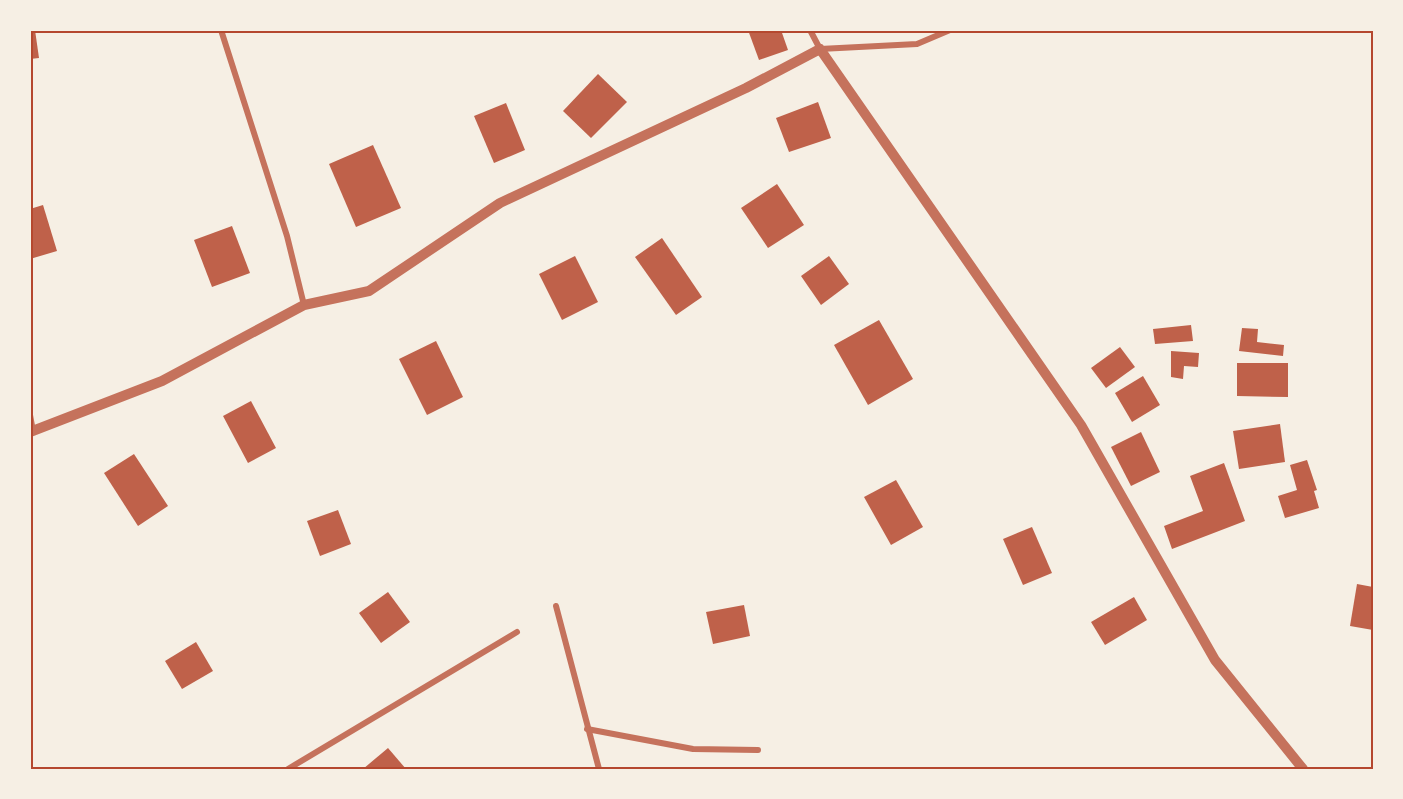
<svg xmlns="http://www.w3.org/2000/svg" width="1403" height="799" viewBox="0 0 1403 799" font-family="Ubuntu,sans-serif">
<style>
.building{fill:#bf614a}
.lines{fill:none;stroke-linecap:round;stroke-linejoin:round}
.minor{stroke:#c5725c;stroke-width:6}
.tertiary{stroke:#c5725c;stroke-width:10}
.neatline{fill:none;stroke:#b5482f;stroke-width:2}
</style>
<rect width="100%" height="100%" fill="#f6efe4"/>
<g class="building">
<path d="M30,30H35L39,58L30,59Z"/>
<path d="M748,30H781L788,50L759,60Z"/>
<path d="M598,74L627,102L591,138L563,111Z"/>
<path d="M818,102L831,138L789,152L776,118Z"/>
<path d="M506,103L525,150L494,163L474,116Z"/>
<path d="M373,145L401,208L356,227L329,164Z"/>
<path d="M777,184L804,225L768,248L741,208Z"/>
<path d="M43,205L57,251L30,259V209Z"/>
<path d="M232,226L250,273L212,287L194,240Z"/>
<path d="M662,238L702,297L676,315L635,257Z"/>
<path d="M575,256L598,302L562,320L539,274Z"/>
<path d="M829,256L849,284L821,305L801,276Z"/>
<path d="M879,320L913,379L868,405L834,345Z"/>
<path d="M1191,325L1193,341L1155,344L1153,329Z"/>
<path d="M1242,328L1258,329L1257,342L1284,345L1283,356L1239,351Z"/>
<path d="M436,341L463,397L427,415L399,359Z"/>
<path d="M1120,347L1135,367L1106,388L1091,368Z"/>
<path d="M1171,351L1199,353L1198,367L1184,366L1183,379L1171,377Z"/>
<path d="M1237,363H1288V397L1237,396Z"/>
<path d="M1143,376L1160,405L1132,422L1115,393Z"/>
<path d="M251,401L276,448L248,463L223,416Z"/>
<path d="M1280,424L1285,462L1239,469L1233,431Z"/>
<path d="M1141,432L1160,472L1131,486L1111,447Z"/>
<path d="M134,454L168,506L138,526L104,473Z"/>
<path d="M1307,460L1317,490L1314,491L1319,508L1285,518L1278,496L1297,490L1290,465Z"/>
<path d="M1224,463L1245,521L1172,549L1164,526L1203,511L1190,476Z"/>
<path d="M896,480L923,527L891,545L864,497Z"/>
<path d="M338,510L351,544L320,556L307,521Z"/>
<path d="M1032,527L1052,573L1023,585L1003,539Z"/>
<path d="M1357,584L1373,587V630L1350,626Z"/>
<path d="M388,592L410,622L381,643L359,613Z"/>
<path d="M1134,597L1147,620L1105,645L1091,622Z"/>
<path d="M744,605L750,636L713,644L706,612Z"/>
<path d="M196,642L213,671L182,689L165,661Z"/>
<path d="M388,748L406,769H363Z"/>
</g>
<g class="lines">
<g class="minor">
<path d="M221,30L287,236L304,305"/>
<path d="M810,30L820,49L917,44L950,30"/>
<path d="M30,415L33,431"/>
<path d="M556,606L599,769"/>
<path d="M587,729L693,749L758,750"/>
<path d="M288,769L517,632"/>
</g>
<path class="tertiary" d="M30,432L162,381L304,305L369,291L500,203L746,88L820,49L1081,425L1215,660L1303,769"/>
</g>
<rect width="1403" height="799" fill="none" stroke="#f6efe4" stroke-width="63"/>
<rect x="32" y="32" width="1340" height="736" class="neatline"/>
</svg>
